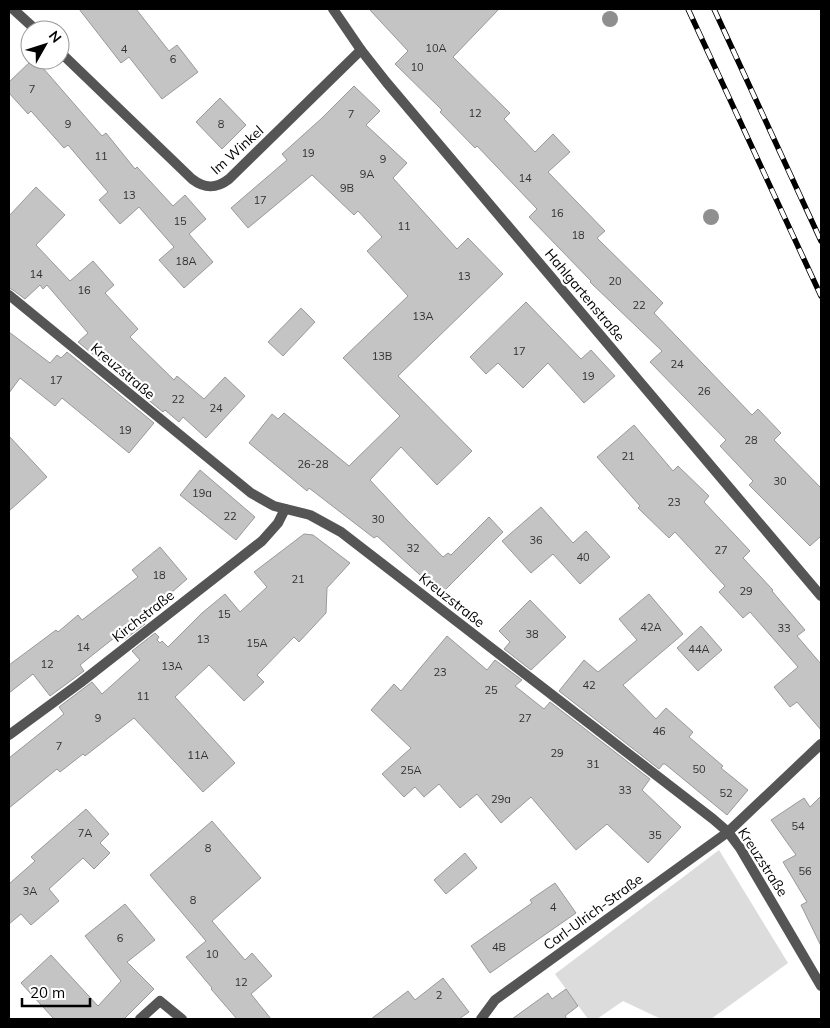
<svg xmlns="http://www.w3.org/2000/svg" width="830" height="1028" viewBox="0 0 830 1028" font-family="Mulish,sans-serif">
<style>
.green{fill:#dcdcdc}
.building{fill:#c4c4c4;stroke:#999}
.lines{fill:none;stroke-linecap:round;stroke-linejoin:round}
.street{stroke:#555;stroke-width:10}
.rail-casing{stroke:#000;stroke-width:5.5}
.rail{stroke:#fff;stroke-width:4;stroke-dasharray:11;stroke-linecap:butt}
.tree{fill:#8f8f8f}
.labels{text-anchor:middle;stroke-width:4.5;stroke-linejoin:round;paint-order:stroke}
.number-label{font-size:11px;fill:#313131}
.street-label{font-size:14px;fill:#000;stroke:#fff}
</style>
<rect width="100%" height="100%" fill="#fff"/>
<path class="green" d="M719,850L788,963L711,1019H661L623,1001L597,1019H588L555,974Z"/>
<g class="building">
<path d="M79,9H136L169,51L177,45L198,72L162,99L129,57L121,63Z"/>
<path d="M369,9H499L453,57L510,113L504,119L535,152L553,134L570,152L548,172L605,231L597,238L663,303L654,313L752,415L758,409L781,433L774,440L821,488V536L810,546L749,485L753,481L720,446L726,440L650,362L662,351L590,282L591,281L529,217L537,209L477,146L475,148L440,112L442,110L395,64L408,51Z"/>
<path d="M32,60H36L102,136L106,133L135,169L137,167L173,206L185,195L206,219L189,234L213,262L184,288L159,260L174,247L139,207L120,224L99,200L108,192L68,145L64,148L31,111L28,114L9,93V82Z"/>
<path d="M354,86L380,111L366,125L407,163L393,178L457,249L468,238L503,274L398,376L472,451L437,485L401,447L370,480L408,521L443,557L448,553L451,555L489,517L503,532L441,594L377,536L374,538L309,488L307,491L249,443L272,414L278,419L284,413L349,466L400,416L343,358L408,296L367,251L382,237L358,211L354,215L312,175L248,228L231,208L287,160L282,154L322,118Z"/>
<path d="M220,98L246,125L222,149L196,122Z"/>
<path d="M36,187L65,215L36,245L70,281L93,261L114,285L105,293L138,329L130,337L174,380L177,376L204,399L225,377L245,396L206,438L183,417L179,422L165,410L163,412L78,342L88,333L47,285L43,289L40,285L25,299L13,290L9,288V216Z"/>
<path d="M526,302L581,359L591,350L615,376L584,403L548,363L523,388L498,363L486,374L470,357Z"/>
<path d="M301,308L315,322L283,356L268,342Z"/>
<path d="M9,332L50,363L57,355L61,358L67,352L154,423L129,453L62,398L55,406L20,378L9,393Z"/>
<path d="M634,425L673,471L678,466L709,496L704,502L750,551L743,558L773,590L772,591L805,630L797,636L821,664V730L797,702L790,707L774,687L798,667L750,612L743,618L719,592L725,586L675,532L669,538L638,508L640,506L597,457Z"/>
<path d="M9,436L47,477L9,511Z"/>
<path d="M200,470L255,517L236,540L180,495Z"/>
<path d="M541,507L573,543L586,531L610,557L580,584L553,554L531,573L502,541Z"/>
<path d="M304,534L313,535L350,563L327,588L326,613L299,642L294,637L257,675L264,682L244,701L209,665L175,697L235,763L203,792L134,718L85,756L83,754L60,772L57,769L9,808V758L64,714L59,707L92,682L102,694L140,660L132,651L155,633L159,637L157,640L160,643L162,641L168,647L202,613L225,594L240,612L267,587L254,572Z"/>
<path d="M160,547L187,579L141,619L145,624L124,640L119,634L80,665L84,671L50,696L33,674L9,693V665L56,630L58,632L78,615L82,620L138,577L132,570Z"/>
<path d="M649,594L683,634L623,685L656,719L666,708L693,732L689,737L723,766L721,768L748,790L727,815L665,764H663L659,769L559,691L584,660L598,672L637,640L619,619Z"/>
<path d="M530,600L566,637L531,670L504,649L510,642L499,631Z"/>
<path d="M701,626L722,650L698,671L677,648Z"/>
<path d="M447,636L487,670L495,660L522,680L515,686L544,709L550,702L650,779L642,790L681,827L648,863L607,824L576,850L531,797L501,823L477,794L460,808L439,784L424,797L415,787L404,797L382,774L411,748L371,710L394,684L401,691Z"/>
<path d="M821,796V946L801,905L807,902L783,862L796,855L771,820L804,798L810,807Z"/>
<path d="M86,809L109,834L100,843L110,853L94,869L83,858L49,889L59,901L31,925L21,914L9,924V884L35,861L31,857Z"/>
<path d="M212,821L261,878L212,921L245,960L252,953L272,976L251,994L271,1019H237L211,989L212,988L186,957L206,941L150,875Z"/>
<path d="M465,853L477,868L446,894L434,880Z"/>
<path d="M555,883L576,913L490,973L471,946L532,903L530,900Z"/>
<path d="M125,904L155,940L127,962L154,989L124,1019H54L21,983L51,955L98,1006L121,981L85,936Z"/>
<path d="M443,978L469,1012L459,1019H371L408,991L415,1000Z"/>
<path d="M566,989L578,1006L565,1016L567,1019H512L548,993L552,999Z"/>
</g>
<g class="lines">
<g class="street">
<path d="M13,9L36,30"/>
<path d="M333,9L361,50L387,83L821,596"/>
<path d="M60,52L192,179C205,189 216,189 229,179L361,50"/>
<path d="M9,295L251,493L274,506L310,515L341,532L713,819L728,832L740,848L821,986"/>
<path d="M9,735L80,683L262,541L278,523L285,509"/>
<path d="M140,1019L160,1001L182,1019"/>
<path d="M481,1019L495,1000L728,832L821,744"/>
</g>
<defs>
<g id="rail">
<path d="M688,9L821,296"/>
<path d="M714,9L821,241"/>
</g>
</defs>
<use href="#rail" class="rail-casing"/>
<use href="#rail" class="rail"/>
</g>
<g class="tree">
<circle cx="610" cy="19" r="8"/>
<circle cx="711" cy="217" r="8"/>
</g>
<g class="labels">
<g class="number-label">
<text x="436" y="52">10A</text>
<text x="124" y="53">4</text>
<text x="173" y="63">6</text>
<text x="417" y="71">10</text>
<text x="32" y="93">7</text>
<text x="475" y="117">12</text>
<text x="351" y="118">7</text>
<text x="68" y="128">9</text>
<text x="221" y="128">8</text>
<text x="308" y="157">19</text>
<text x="101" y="160">11</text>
<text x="383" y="163">9</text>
<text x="367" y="178">9A</text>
<text x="525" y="182">14</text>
<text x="347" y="192">9B</text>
<text x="129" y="199">13</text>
<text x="260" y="204">17</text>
<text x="557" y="217">16</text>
<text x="180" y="225">15</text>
<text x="404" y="230">11</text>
<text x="578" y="239">18</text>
<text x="186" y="265">18A</text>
<text x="36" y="278">14</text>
<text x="464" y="280">13</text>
<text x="615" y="285">20</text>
<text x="84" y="294">16</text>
<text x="639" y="309">22</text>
<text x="423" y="320">13A</text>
<text x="519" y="355">17</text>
<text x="382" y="360">13B</text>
<text x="677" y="368">24</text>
<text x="588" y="380">19</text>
<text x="56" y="384">17</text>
<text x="704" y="395">26</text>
<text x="178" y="403">22</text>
<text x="216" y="412">24</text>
<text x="125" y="434">19</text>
<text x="751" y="444">28</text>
<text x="628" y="460">21</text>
<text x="313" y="468">26-28</text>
<text x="780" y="485">30</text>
<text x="202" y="497">19a</text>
<text x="674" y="506">23</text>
<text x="230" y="520">22</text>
<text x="378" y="523">30</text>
<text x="536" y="544">36</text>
<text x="413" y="552">32</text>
<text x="721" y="554">27</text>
<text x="583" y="561">40</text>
<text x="159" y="579">18</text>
<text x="298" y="583">21</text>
<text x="746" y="595">29</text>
<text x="224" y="618">15</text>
<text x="651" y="631">42A</text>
<text x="784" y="632">33</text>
<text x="532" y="638">38</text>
<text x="203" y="643">13</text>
<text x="257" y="647">15A</text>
<text x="83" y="651">14</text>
<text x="699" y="653">44A</text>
<text x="47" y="668">12</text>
<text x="172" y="670">13A</text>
<text x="440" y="676">23</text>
<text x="589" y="689">42</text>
<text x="491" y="694">25</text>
<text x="143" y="700">11</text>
<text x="98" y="722">9</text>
<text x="525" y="722">27</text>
<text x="659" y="735">46</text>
<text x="59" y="750">7</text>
<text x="557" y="757">29</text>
<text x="198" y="759">11A</text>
<text x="593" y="768">31</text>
<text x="699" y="773">50</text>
<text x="411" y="774">25A</text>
<text x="625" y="794">33</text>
<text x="726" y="797">52</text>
<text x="501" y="803">29a</text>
<text x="798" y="830">54</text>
<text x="85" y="837">7A</text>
<text x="655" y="839">35</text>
<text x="208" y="852">8</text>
<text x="805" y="875">56</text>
<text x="30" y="895">3A</text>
<text x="193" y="904">8</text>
<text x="553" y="911">4</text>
<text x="120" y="942">6</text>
<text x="499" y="951">4B</text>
<text x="212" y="958">10</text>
<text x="241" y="986">12</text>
<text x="439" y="999">2</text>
</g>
<g class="street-label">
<text transform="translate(237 150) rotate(-42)" y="5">Im Winkel</text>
<text transform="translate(585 295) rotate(50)" y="5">Hahlgartenstraße</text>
<text transform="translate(123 371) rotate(40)" y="5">Kreuzstraße</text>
<text transform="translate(452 600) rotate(38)" y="5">Kreuzstraße</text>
<text transform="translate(143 616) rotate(-38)" y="5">Kirchstraße</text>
<text transform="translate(763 862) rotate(57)" y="5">Kreuzstraße</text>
<text transform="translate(593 912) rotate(-36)" y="5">Carl-Ulrich-Straße</text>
</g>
</g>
<rect width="830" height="1028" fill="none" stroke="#000000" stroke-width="20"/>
<g transform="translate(45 45) rotate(51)"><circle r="24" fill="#ffffff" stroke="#999999"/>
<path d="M0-4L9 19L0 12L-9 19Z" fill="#000000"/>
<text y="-8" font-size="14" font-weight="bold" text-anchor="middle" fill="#000000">N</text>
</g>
<path d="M22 998v8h68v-8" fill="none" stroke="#000000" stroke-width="2.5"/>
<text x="30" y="998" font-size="15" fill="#000000" stroke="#ffffff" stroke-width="4" paint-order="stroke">20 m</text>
</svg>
